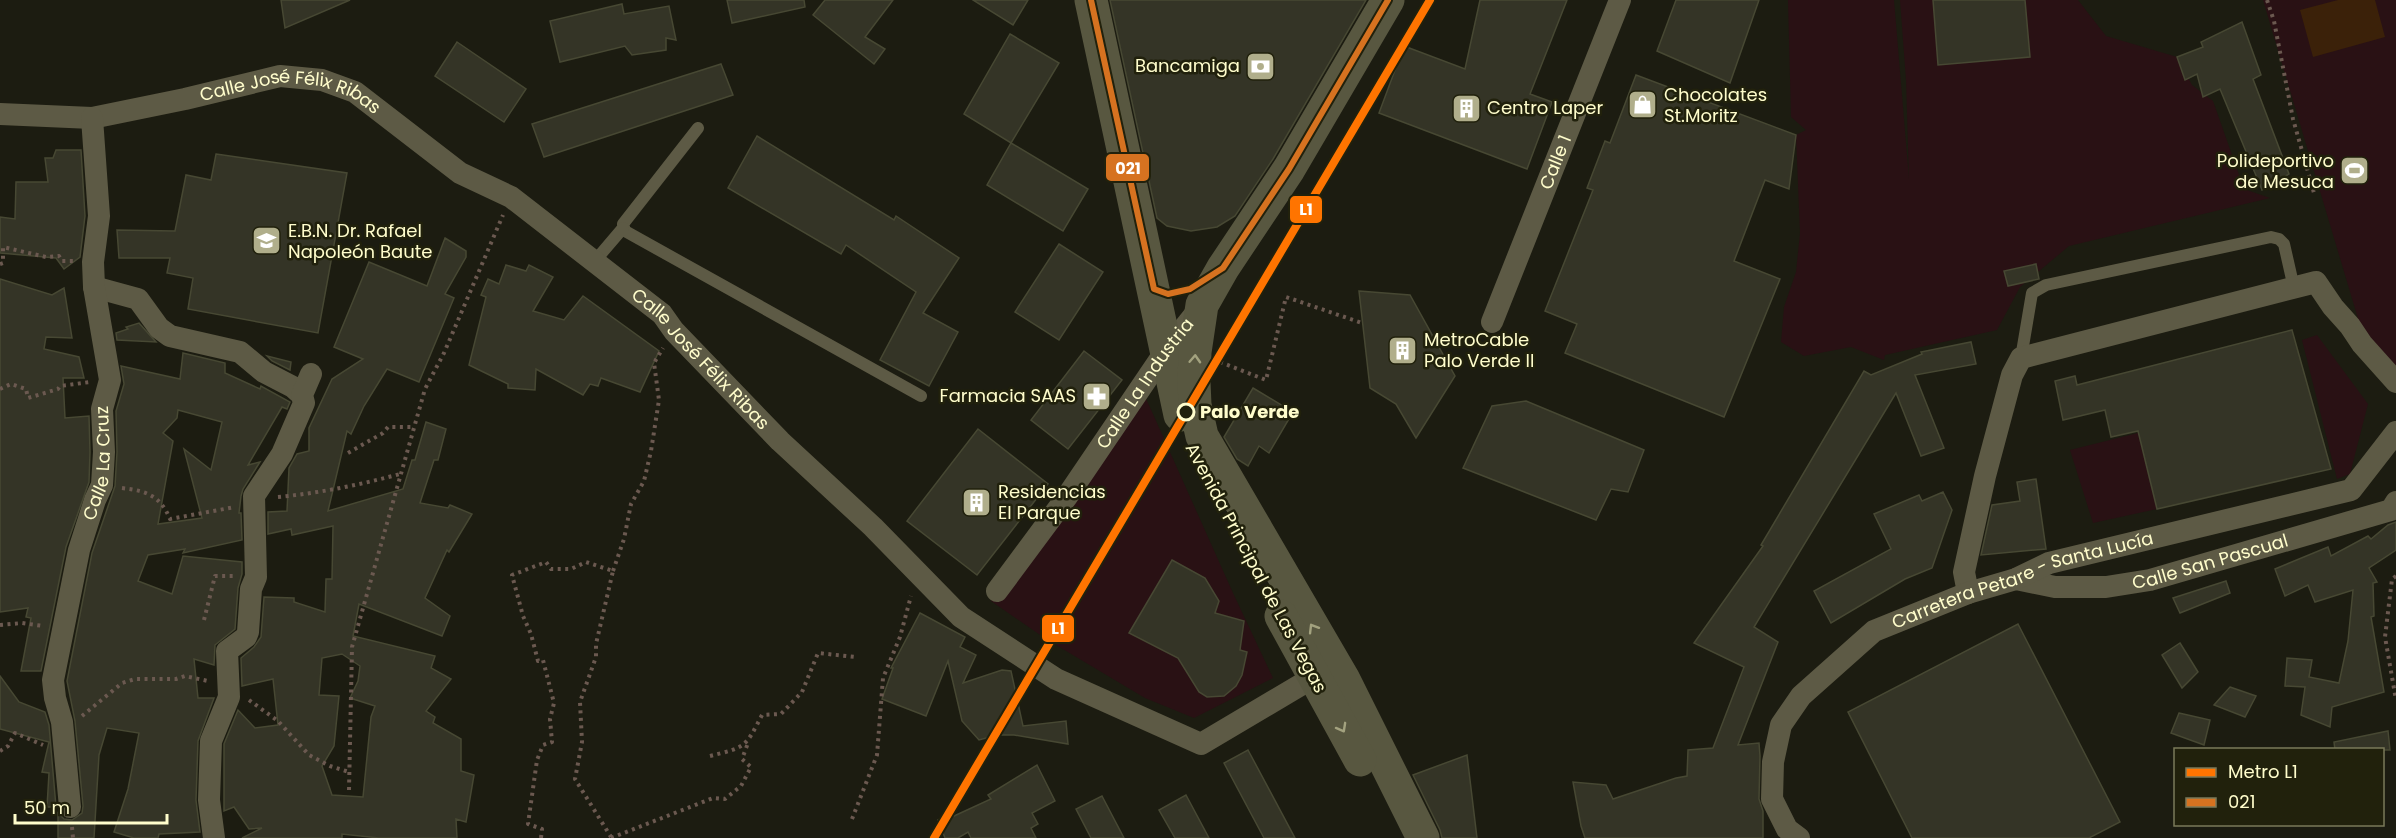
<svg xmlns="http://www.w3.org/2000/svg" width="2396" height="838" viewBox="0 0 2396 838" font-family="Poppins,sans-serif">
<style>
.green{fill:#291114}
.water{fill:#3b2109}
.building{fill:#343426;stroke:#474833;stroke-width:1.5;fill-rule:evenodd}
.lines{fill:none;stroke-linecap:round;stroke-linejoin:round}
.path{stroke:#6b5950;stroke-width:4;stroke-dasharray:3 4.5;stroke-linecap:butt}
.lane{stroke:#5d5a45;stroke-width:12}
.street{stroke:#5d5a45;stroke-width:22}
.secondary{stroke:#585740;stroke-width:33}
.bus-1-casing{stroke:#21210c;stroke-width:10}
.bus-1{stroke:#d67220;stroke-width:6}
.metro-1-casing{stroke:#21210c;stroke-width:12}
.metro-1{stroke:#ff7400;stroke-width:8}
.oneway{stroke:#a3a27f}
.stop-dot{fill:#21210c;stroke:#fffdcc;stroke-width:3}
.labels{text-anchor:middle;stroke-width:5;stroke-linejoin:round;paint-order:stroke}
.poi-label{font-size:18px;fill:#fffdcc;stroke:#21210c;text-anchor:start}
.street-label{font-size:18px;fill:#fffdcc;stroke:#21210c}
.stop-label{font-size:18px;font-weight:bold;fill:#fffdcc;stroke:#21210c;text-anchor:start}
.line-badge{stroke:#21210c;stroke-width:2}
.badge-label{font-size:16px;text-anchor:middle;font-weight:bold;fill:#fff}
</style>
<rect width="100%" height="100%" fill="#1c1c11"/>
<g class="green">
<path d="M1788,0H1894L1909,179L1906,80L1900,0H2078L2106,36L2177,57L2192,85L2213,101L2244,189L2270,198L2069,246L2020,287L1997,330L1885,355L1884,360L1851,347L1804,356L1781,342L1784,307L1796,272L1800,233L1796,135L1806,130L1791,117Z"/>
<path d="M2263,0H2396V375L2365,342Z"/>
<path d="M2317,335L2368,404L2350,474L2337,479L2302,340Z"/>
<path d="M1144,394L1233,593L1273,678L1194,718L1145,698L1046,639L991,601L1080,473Z"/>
<path d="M2138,433L2157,509L2093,523L2070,450Z"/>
</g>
<path class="water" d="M2338,0H2375L2385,37L2313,57L2300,10Z"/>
<g class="building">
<path d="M281,0H350L285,28Z"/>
<path d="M727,0H804L805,7L732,23Z"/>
<path d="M825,0H893L865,37L885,49L874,64L813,15Z"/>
<path d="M973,0H1028L1013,25Z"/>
<path d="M1110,0H1366L1273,159L1235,216L1217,227L1191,231L1167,226L1157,218Z"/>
<path d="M1480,0H1567L1530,94L1552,102L1527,169L1379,113L1404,46L1465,69Z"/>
<path d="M1676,0H1759L1730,83L1657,51Z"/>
<path d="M1933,0H2025L2030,57L1938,65Z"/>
<path d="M622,4L624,14L669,6L676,40L666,38V50L632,55L625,46L560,62L550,21Z"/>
<path d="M2242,22L2261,75L2253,79L2289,174L2262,190L2220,89L2203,97L2197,74L2185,80L2177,57L2203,47L2201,42Z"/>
<path d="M1010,34L1059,63L1011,143L964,114Z"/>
<path d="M457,42L526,89L504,122L435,76Z"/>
<path d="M721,64L733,95L544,157L532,124Z"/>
<path d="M1636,75L1796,135L1789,189L1765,180L1734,261L1780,279L1724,417L1565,353L1577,324L1545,311L1593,190L1587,188L1605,141L1610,143Z"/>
<path d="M757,136L894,220L896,216L959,258L923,313L958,332L929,386L880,360L916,292L846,245L841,254L728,188Z"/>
<path d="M1011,143L1088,189L1063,231L987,185Z"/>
<path d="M56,150H81L85,216L80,257L64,269L56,258L0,253V217L15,219L16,182H48L45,158H53Z"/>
<path d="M216,154L347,173L318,333L188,309L193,278L167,273L170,258H119L117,230L175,231L186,175L211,180Z"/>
<path d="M445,238L466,251V257L445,294L454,298L419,382L387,369L364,406L351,434L347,431L328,511L403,489L412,460H415L426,422L446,429L438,460H434L420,503L448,508L450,505L472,514L449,552L447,550L425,598L450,616L442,636L359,604L353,636L435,656L431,668L451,679L426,711L435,717L433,723L461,739V771L474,775L466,822L456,819L457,838H379L342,834V838H242L262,828L249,829L234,807L224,811V744L238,710L255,728L278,725L273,679L242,686L241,658L254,647L261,637L264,597L294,598V602L325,612L326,579H332L333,526L292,535L291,529L268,534V512L287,511L289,468L297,454L309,451V428L332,379L363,359L334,347L369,262L427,286ZM342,654L360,666L358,681L350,698L375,706L371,717L363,797L332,795L322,766L334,746L339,696L319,695L322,658Z"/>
<path d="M1059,244L1103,272L1059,340L1015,312Z"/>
<path d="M2036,264L2039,279L2008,286L2004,271Z"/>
<path d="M506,265L526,271L529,265L553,277L533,311L564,320L583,296L659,351L640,392L601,378L598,386L590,384L583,395L536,369L535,390L508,388V384L469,365L486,297L481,295L488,279L499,284Z"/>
<path d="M0,279L52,295L64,288L72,338L46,337L44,349L79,357L84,378H63L65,418L89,416L90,452L89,482L66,547L41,671H21L31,618L26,617L28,608L0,612Z"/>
<path d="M1359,291L1410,295L1455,376L1416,438L1396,404L1370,388Z"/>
<path d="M139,323L156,342L117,340L116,333L128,329L126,327Z"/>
<path d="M2292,330L2331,469L2157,509L2138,431L2111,437L2105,410L2063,420L2055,381L2075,376L2077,385Z"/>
<path d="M1971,342L1976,364L1915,375L1944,448L1921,456L1896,393L1754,627L1778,642L1738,745L1759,743L1760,756L1759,799L1763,811V838H1585L1581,826L1573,782L1606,785L1613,799L1676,778L1687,776L1688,750L1713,748L1744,667L1694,643L1763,546L1761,545L1864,371L1871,375L1922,354L1921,352Z"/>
<path d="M1084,351L1122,380L1068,449L1031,420Z"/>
<path d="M183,353L225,363V373L260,389L261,386L290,402L287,409L282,407L248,465L260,462L243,489L241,496L239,513H241L242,540L183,553L185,549L148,555L138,581L172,594L183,556L242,562V574L238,588L235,629L215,645L214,665L194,659L198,698H214L198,741L196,800L200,832L159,834L158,838H134L114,832L128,789L139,733L107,728L99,755L94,838H58V813L64,819L72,820L82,813L83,806L75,721L67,681L92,553L115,486L117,452L116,411L124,384L121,366L180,379ZM178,410L222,422L211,470L184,449L202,518L158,524L173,441L163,433L177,418Z"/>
<path d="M267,356L291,362L290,370L272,361Z"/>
<path d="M1253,388L1293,412L1269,453L1259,446L1248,466L1237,459L1224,437Z"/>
<path d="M1526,401L1644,450L1628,492L1611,489L1596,520L1463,468L1492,406Z"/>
<path d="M978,429L1048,484L977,575L907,521Z"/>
<path d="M2036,479L2046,549L1981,555L1992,505L2020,501L2017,482Z"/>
<path d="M1943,492L1952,510L1932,568L1905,579L1831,623L1814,591L1891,549L1874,514L1919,495L1922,501Z"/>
<path d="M2396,522V550L2369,568L2377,582L2373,583L2374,616L2371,617L2384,692L2332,707L2330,727L2301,715L2305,687L2285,686L2287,658L2312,660L2309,677L2339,683L2348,641L2353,590L2315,602L2308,585L2285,596L2275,569L2328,547L2331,556L2368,536L2371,539L2388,525Z"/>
<path d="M1172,560L1205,578L1219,601L1215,613L1244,621L1240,650L1247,652L1242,675L1236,686L1224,696L1207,697L1199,692L1178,658L1129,633Z"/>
<path d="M2226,581L2230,593L2180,613L2173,598Z"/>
<path d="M920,613L965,637L960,647L976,655L963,683L1002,670L1011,671L1023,726L1066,721L1068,744L1014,735H997L979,740L962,721L948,661L926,716L882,699L893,668H891Z"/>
<path d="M2018,624L2120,822L2089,838H1912L1848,712Z"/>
<path d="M2180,643L2198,672L2182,688L2162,655Z"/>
<path d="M0,676L19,702L45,712L49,725L56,807H47L49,773L42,772L49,742L0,729Z"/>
<path d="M2230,687L2256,696L2245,717L2214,705Z"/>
<path d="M2179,713L2210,720L2204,745L2171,733Z"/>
<path d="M2388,731L2390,750H2335L2334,742Z"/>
<path d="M1248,750L1295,838H1264L1224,763Z"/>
<path d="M1467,755L1477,838H1442L1440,830L1413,775Z"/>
<path d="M1037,765L1055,801L1032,813L1038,824L1031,828L1036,838H971L968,832L958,838H945L938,820L952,814L954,816L991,799L988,795Z"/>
<path d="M1186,795L1209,838H1175L1159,810Z"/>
<path d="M1102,796L1124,838H1091L1076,809Z"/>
</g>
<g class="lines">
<g class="path">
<path d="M2267,0L2274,21L2293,119L2314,193"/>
<path d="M0,264L3,263V247L46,257L59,256L62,261H74"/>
<path d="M1220,362L1266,380L1286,297L1362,323"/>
<path d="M0,389L11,384L26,389L28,398L58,389L60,386L90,382"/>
<path d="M348,453L383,433L388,427H414"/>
<path d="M122,488C146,491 160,495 170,519L235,507"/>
<path d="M278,497C320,493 359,485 400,474"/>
<path d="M613,571L624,539L631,504L644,481L651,451L659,400L654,363L663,348"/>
<path d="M2396,576L2392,579L2385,637L2396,700"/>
<path d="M204,620L215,576H235"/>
<path d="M0,625L22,623L43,626"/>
<path d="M249,700L278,721L309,755L330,766L349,772"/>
<path d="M82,716L122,683L135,679H176L185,676L208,681"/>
<path d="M0,751L8,746L15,733L43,745"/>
<path d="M710,756C746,747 745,748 762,715L781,714L802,692L818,653L856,657"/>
<path d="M349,790L352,647L425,389L444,353L503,215"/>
<path d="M852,819L877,755L883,678L900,637L911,596"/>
<path d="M72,827L73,838"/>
<path d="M541,838L542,829L528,824L537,760L543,745L552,742L550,719L554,703L543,660L538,661L531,634L523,616L512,575L546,562L551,569H571L586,562L613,571L596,644V657L580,702L582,742L575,779L611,837"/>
<path d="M611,838L713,798L725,799L741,786L751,767L742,759L748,743"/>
</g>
<g class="lane">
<path d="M698,128L623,224L625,231L921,396"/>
<path d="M594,262L623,228"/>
<path d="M2021,358L2032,293L2046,285L2271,237L2279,239L2284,244L2294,288"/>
</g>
<g class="street">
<path id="s1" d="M0,114L92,118L185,99L280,76L322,80L355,92L460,173L511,197L662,314L674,331L780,441L873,527L961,617L1056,679L1201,744L1314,677H1327"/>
<path d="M94,287L138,299L159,328L170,336L240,352L264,372L293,387L302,395"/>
<path id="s2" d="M1492,322L1620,0"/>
<path id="s3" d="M2016,579L2055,587H2106L2150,580L2391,510L2396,502"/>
<path id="s4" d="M997,591L1066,498L1167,349L1199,309"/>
<path d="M1968,593L1964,572L1985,476L2012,375L2021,358L2316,282L2333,307L2350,326L2362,344L2396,382"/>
<path id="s5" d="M70,807L62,722L55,698L53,680L79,550L95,500L102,485L104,452L102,409L110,380L94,287L93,262L99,216L92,118"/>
<path d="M214,838L209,800L211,741L229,697L227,651L246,637L248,632L251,589L256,577L254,496L282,454L304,403L302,395L311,374"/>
<path id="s6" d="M1799,838L1787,829L1772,799L1773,762L1781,725L1801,696L1874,631L1968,593L2016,579L2049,563L2351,490L2396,432"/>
</g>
<g class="secondary">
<path d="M1091,0L1180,415"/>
<path d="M1388,0L1289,169L1223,268L1202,305L1195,352L1194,382L1195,405L1202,436L1343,678L1423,838"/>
<path d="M1281,616L1360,760"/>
</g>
<defs>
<path id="bus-1" d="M1091,0L1154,289L1168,294L1190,289L1223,268L1289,169L1388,0"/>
</defs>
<use href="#bus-1" class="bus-1-casing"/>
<use href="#bus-1" class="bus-1"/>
<defs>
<path id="metro-1" d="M934,838L1430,0"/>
</defs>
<use href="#metro-1" class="metro-1-casing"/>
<use href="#metro-1" class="metro-1"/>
</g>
<defs><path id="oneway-chevron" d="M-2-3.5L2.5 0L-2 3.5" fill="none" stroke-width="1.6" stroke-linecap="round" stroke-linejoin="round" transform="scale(1.5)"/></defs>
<g class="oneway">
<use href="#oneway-chevron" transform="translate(1195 359) rotate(-87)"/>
<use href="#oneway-chevron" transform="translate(1313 628) rotate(-121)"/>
<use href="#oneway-chevron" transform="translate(1342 728) rotate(61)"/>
</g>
<defs>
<symbol id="bank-square" viewBox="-11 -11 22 22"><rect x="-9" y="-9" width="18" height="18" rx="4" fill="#b0ae8b" stroke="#21210c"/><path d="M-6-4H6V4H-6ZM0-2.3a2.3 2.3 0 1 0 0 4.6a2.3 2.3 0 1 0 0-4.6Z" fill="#fff"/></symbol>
<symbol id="shop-square" viewBox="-11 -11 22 22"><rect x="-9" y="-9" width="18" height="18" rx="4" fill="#b0ae8b" stroke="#21210c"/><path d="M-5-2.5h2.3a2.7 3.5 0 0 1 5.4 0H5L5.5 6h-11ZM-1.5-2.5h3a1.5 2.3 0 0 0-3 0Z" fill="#fff"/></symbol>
<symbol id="building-square" viewBox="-11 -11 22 22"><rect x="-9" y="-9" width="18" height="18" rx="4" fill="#b0ae8b" stroke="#21210c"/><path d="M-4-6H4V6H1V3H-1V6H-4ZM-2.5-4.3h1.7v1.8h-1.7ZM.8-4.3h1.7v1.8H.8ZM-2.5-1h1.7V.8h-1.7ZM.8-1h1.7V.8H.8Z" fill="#fff"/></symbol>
<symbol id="stadium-square" viewBox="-11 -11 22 22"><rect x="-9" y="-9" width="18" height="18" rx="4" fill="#b0ae8b" stroke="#21210c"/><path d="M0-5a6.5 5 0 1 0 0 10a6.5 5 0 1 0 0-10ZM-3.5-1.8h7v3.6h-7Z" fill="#fff"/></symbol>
<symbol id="school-square" viewBox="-11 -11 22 22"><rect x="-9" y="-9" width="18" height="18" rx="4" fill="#b0ae8b" stroke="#21210c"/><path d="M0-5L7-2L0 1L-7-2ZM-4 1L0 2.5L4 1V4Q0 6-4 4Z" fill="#fff"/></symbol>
<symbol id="pharmacy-square" viewBox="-11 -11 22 22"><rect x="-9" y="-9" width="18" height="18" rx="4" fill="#b0ae8b" stroke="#21210c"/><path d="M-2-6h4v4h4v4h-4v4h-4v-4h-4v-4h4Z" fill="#fff"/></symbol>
</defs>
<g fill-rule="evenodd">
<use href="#bank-square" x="1244" y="50" width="33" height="33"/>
<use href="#shop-square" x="1626" y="88" width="33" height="33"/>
<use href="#building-square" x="1450" y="92" width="33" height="33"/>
<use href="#stadium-square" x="2338" y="154" width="33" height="33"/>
<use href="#school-square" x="250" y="224" width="33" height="33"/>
<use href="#building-square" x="1386" y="334" width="33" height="33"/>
<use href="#pharmacy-square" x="1080" y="380" width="33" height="33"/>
<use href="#building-square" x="960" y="486" width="33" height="33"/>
</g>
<circle class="stop-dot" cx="1186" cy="412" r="8"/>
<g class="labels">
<g class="poi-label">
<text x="1240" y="72" text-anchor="end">Bancamiga</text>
<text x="1664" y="101">Chocolates<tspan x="1664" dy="21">St.Moritz</tspan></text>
<text x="1487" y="114">Centro Laper</text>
<text x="2334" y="167" text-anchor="end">Polideportivo<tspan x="2334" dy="21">de Mesuca</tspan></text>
<text x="288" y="237">E.B.N. Dr. Rafael<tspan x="288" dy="21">Napoleón Baute</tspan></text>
<text x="1424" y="346">MetroCable<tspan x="1424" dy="21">Palo Verde II</tspan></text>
<text x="1076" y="402" text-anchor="end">Farmacia SAAS</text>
<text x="998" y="498">Residencias<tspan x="998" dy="21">El Parque</tspan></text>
</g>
<g class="street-label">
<text dy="6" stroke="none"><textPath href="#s1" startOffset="297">Calle José Félix Ribas</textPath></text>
<text dy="6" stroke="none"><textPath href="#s2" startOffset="172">Calle 1</textPath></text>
<text dy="6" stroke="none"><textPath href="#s1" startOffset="801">Calle José Félix Ribas</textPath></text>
<text dy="6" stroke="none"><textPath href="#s4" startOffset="255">Calle La Industria</textPath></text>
<text dy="6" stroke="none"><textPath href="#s5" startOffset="351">Calle La Cruz</textPath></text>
<text dy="6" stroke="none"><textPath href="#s3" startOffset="198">Calle San Pascual</textPath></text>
<text transform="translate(1256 568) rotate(62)" y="6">Avenida Principal de Las Vegas</text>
<text dy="6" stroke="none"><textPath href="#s6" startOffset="414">Carretera Petare - Santa Lucía</textPath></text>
</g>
<g class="stop-label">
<text x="1200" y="418">Palo Verde</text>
</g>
</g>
<g class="line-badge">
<rect x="1105" y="153" width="45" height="29" rx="6" fill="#d67220"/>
<rect x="1289" y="195" width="34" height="29" rx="6" fill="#ff7400"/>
<rect x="1041" y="614" width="34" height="29" rx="6" fill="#ff7400"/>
</g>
<g class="badge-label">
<text x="1128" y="174">021</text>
<text x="1306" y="215">L1</text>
<text x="1058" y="634">L1</text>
</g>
<rect x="2174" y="748" width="210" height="78" fill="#21210c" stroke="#7a7959" stroke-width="1.5"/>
<rect x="2186" y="768" width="30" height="9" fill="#ff7400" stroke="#7a7959" stroke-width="1.5"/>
<text x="2228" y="778" font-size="18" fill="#fffdcc">Metro L1</text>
<rect x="2186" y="798" width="30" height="9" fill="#d67220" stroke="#7a7959" stroke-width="1.5"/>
<text x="2228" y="808" font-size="18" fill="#fffdcc">021</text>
<path d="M15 814v9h152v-9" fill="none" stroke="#fffdcc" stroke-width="3"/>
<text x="24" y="814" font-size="18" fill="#fffdcc" stroke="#21210c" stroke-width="4.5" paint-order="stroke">50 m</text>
</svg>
